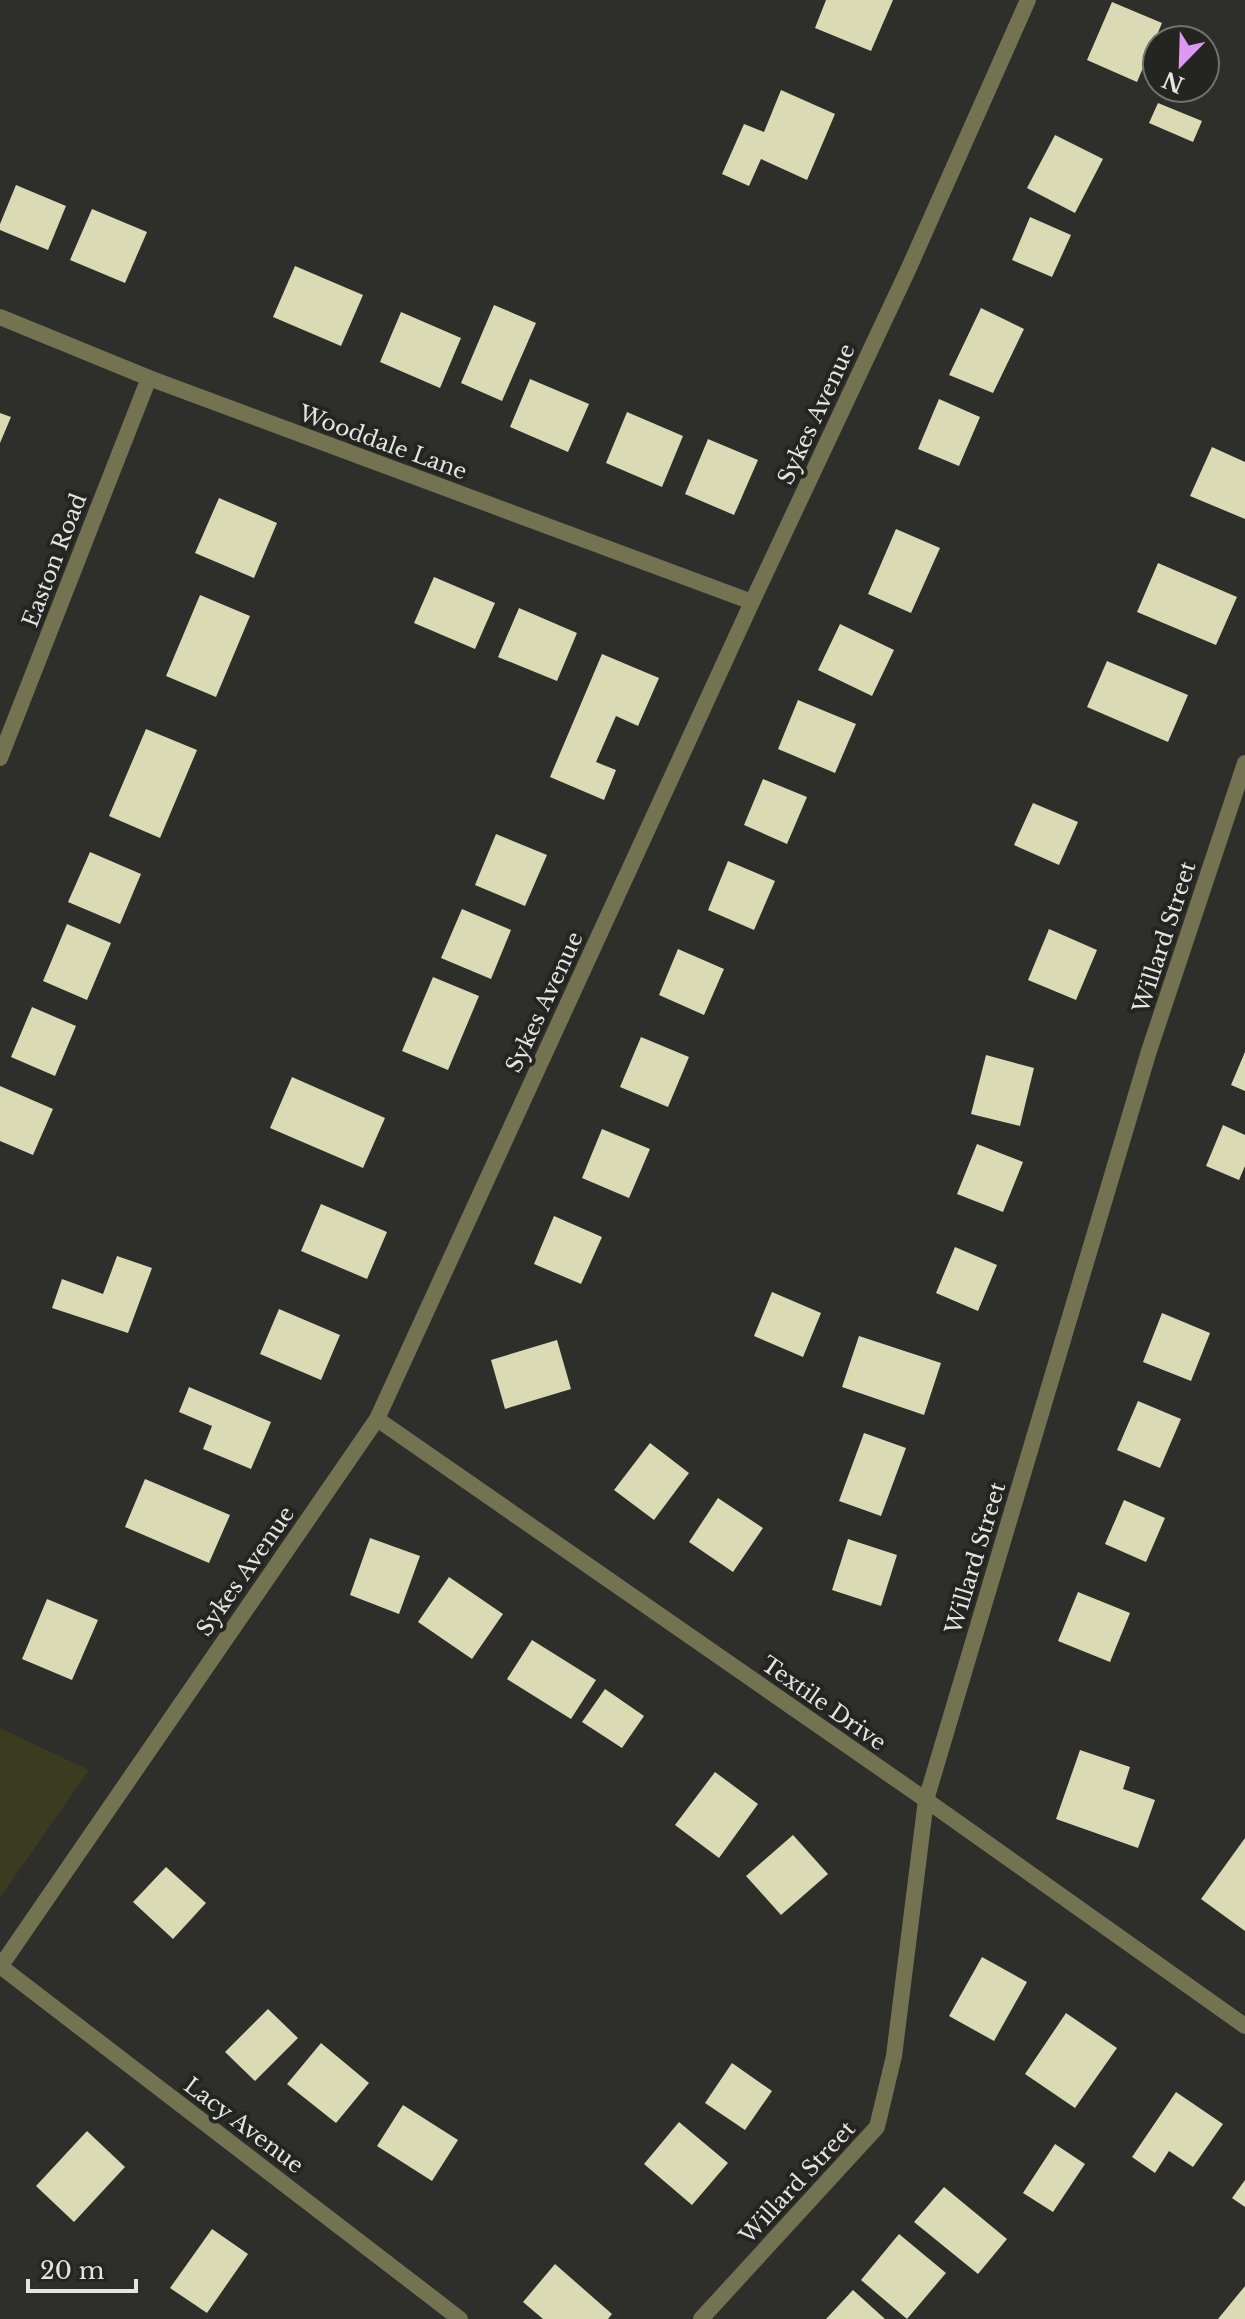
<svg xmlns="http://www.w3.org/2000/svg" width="1245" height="2319" viewBox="0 0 1245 2319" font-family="'Libre Baskerville',serif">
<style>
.green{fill:#3b3b1f}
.building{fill:#dadbb4}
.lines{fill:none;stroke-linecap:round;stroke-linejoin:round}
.minor{stroke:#737351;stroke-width:16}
.tertiary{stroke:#737351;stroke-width:16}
.labels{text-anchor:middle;stroke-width:8;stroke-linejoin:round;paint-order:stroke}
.street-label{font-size:22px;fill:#e4e4e1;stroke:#242421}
</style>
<rect width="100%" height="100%" fill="#2e2e2a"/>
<path class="green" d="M0,1728L89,1770L0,1898Z"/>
<g class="building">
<path d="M826,0H893L871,51L815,28Z"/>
<path d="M1112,2L1162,23L1137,82L1087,60Z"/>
<path d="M781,90L835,114L807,180L761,159L749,186L722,174L744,124L764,132Z"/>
<path d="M1158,103L1202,121L1193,142L1149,123Z"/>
<path d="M1055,135L1103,159L1075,213L1027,188Z"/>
<path d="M16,185L66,206L48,250L0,230V224Z"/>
<path d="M92,209L147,232L125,283L70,260Z"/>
<path d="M1030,217L1071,235L1052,277L1012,260Z"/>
<path d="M295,266L363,295L341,346L273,317Z"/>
<path d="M494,305L536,323L502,401L461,383Z"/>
<path d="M981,308L1024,329L993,393L949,375Z"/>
<path d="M401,312L461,338L440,388L380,362Z"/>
<path d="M530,379L589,404L568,452L510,427Z"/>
<path d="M939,399L980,417L959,466L918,449Z"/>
<path d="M627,412L683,436L662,487L606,463Z"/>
<path d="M0,413L11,417L0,443Z"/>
<path d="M708,439L758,460L734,515L685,494Z"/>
<path d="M1212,447L1245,462V519L1190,496Z"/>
<path d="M219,498L277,523L254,578L195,553Z"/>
<path d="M896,529L940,548L911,613L868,594Z"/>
<path d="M1158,563L1237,597L1216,645L1137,612Z"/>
<path d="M434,577L495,603L475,649L414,623Z"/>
<path d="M200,595L250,616L216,697L166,676Z"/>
<path d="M519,608L577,633L557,681L498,657Z"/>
<path d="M840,624L894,650L872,696L818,670Z"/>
<path d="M602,654L659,678L638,726L616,716L596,762L616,770L604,800L550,777Z"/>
<path d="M1107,661L1188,695L1168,742L1087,707Z"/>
<path d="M798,700L856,724L835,773L778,749Z"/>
<path d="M146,729L197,750L160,838L109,816Z"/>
<path d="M763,779L807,797L787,844L744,825Z"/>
<path d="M1033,803L1078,822L1059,865L1014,845Z"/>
<path d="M496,834L547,855L525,906L475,885Z"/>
<path d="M90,852L141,874L120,924L68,902Z"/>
<path d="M728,861L775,881L754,930L708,910Z"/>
<path d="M462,909L511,930L491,979L441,958Z"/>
<path d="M67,924L111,943L87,1000L43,981Z"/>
<path d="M1049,929L1097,950L1076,1000L1028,980Z"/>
<path d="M678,949L724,969L704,1015L659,995Z"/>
<path d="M433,977L479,996L448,1070L402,1051Z"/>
<path d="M32,1007L76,1026L55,1076L11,1057Z"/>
<path d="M641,1037L689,1057L668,1107L620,1087Z"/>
<path d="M1245,1052V1091L1231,1085Z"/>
<path d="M986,1055L1034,1068L1020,1126L971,1114Z"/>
<path d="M292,1077L385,1118L363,1168L270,1128Z"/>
<path d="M0,1086L53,1109L33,1155L0,1141Z"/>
<path d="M1223,1125L1245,1135V1166L1239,1180L1206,1166Z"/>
<path d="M602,1129L650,1149L629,1198L582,1178Z"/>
<path d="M977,1144L1023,1162L1003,1212L957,1194Z"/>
<path d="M321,1204L387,1232L367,1279L301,1251Z"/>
<path d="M554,1216L602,1237L581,1284L534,1264Z"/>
<path d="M955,1247L997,1265L978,1311L936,1293Z"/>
<path d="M117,1256L152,1268L128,1333L52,1308L62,1279L103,1294Z"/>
<path d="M772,1292L821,1313L803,1357L754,1336Z"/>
<path d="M279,1309L340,1335L321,1380L260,1354Z"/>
<path d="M1162,1313L1210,1333L1191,1381L1143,1362Z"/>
<path d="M859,1336L941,1363L924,1415L842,1387Z"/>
<path d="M557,1340L571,1389L505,1409L491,1360Z"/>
<path d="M189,1387L271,1422L251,1469L203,1449L212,1426L179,1412Z"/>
<path d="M1138,1401L1181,1419L1160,1468L1117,1450Z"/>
<path d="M864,1433L906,1448L881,1516L839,1501Z"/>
<path d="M650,1443L689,1473L654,1520L614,1490Z"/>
<path d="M145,1479L230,1515L209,1563L125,1527Z"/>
<path d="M718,1498L763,1528L733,1572L689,1542Z"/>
<path d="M1124,1500L1165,1518L1146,1562L1105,1544Z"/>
<path d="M370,1538L420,1556L399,1614L350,1595Z"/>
<path d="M848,1539L897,1555L881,1606L832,1590Z"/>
<path d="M449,1577L503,1614L472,1659L418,1622Z"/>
<path d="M1078,1592L1130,1613L1110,1662L1058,1641Z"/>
<path d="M47,1599L98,1620L72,1680L22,1659Z"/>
<path d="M532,1640L596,1680L571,1719L507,1679Z"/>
<path d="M605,1689L644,1716L622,1748L582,1722Z"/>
<path d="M1080,1750L1130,1767L1123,1789L1155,1800L1138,1848L1056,1819Z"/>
<path d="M715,1772L758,1804L719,1858L675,1825Z"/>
<path d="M793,1835L828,1874L781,1915L746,1876Z"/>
<path d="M1245,1838V1931L1201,1899Z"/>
<path d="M166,1867L206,1903L173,1939L133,1902Z"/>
<path d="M982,1957L1027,1982L994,2041L949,2016Z"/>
<path d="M268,2009L298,2038L255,2081L225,2052Z"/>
<path d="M1066,2013L1117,2048L1075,2108L1025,2074Z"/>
<path d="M321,2043L369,2083L336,2123L287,2084Z"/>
<path d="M732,2063L772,2091L745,2130L705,2103Z"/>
<path d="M1176,2092L1223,2124L1193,2167L1169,2151L1155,2173L1132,2157Z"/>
<path d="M403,2105L458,2140L432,2181L377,2146Z"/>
<path d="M679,2122L728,2163L692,2205L644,2164Z"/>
<path d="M87,2131L125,2167L74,2222L36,2186Z"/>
<path d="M1055,2144L1085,2164L1053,2212L1023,2193Z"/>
<path d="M1245,2180V2207L1232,2198Z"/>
<path d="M944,2187L1007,2239L978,2274L914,2222Z"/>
<path d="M212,2229L248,2254L207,2313L170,2288Z"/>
<path d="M899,2234L946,2273L907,2319L861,2280Z"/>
<path d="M555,2264L612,2314L608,2319H543L523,2302Z"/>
<path d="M1245,2286V2319H1218Z"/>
<path d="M853,2290L885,2319H826Z"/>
</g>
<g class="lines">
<g class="minor">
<path d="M0,317L149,378L752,602"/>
<path d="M0,758L149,378"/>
<path d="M0,1966L460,2319"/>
<path d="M701,2319L877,2127L894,2056L926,1800L1149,1051L1245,763"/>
</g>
<g class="tertiary">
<path d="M377,1419L926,1800L1245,2026"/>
<path d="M0,1967L377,1419L752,602L908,270L1028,0"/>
</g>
</g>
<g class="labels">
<g class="street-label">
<text transform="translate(816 414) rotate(-65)" y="8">Sykes Avenue</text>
<text transform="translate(383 442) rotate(20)" y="8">Wooddale Lane</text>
<text transform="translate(54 560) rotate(-69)" y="8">Easton Road</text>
<text transform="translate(1164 937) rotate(-72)" y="8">Willard Street</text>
<text transform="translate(544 1002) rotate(-65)" y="8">Sykes Avenue</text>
<text transform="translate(975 1558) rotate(-73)" y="8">Willard Street</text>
<text transform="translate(245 1571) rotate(-55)" y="8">Sykes Avenue</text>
<text transform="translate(824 1703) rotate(35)" y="8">Textile Drive</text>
<text transform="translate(244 2125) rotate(37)" y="8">Lacy Avenue</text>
<text transform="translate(797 2182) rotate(-47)" y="8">Willard Street</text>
</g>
</g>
<g transform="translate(1181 64) rotate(203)"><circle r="38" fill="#242421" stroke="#71716e" stroke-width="2"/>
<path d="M0-6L14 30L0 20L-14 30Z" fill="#de98f3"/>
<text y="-12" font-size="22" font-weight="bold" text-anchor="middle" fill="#e4e4e1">N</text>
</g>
<path d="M28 2279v12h108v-12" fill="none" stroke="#e4e4e1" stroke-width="4"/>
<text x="40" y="2279" font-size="24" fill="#e4e4e1" stroke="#242421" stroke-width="6" paint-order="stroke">20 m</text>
</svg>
